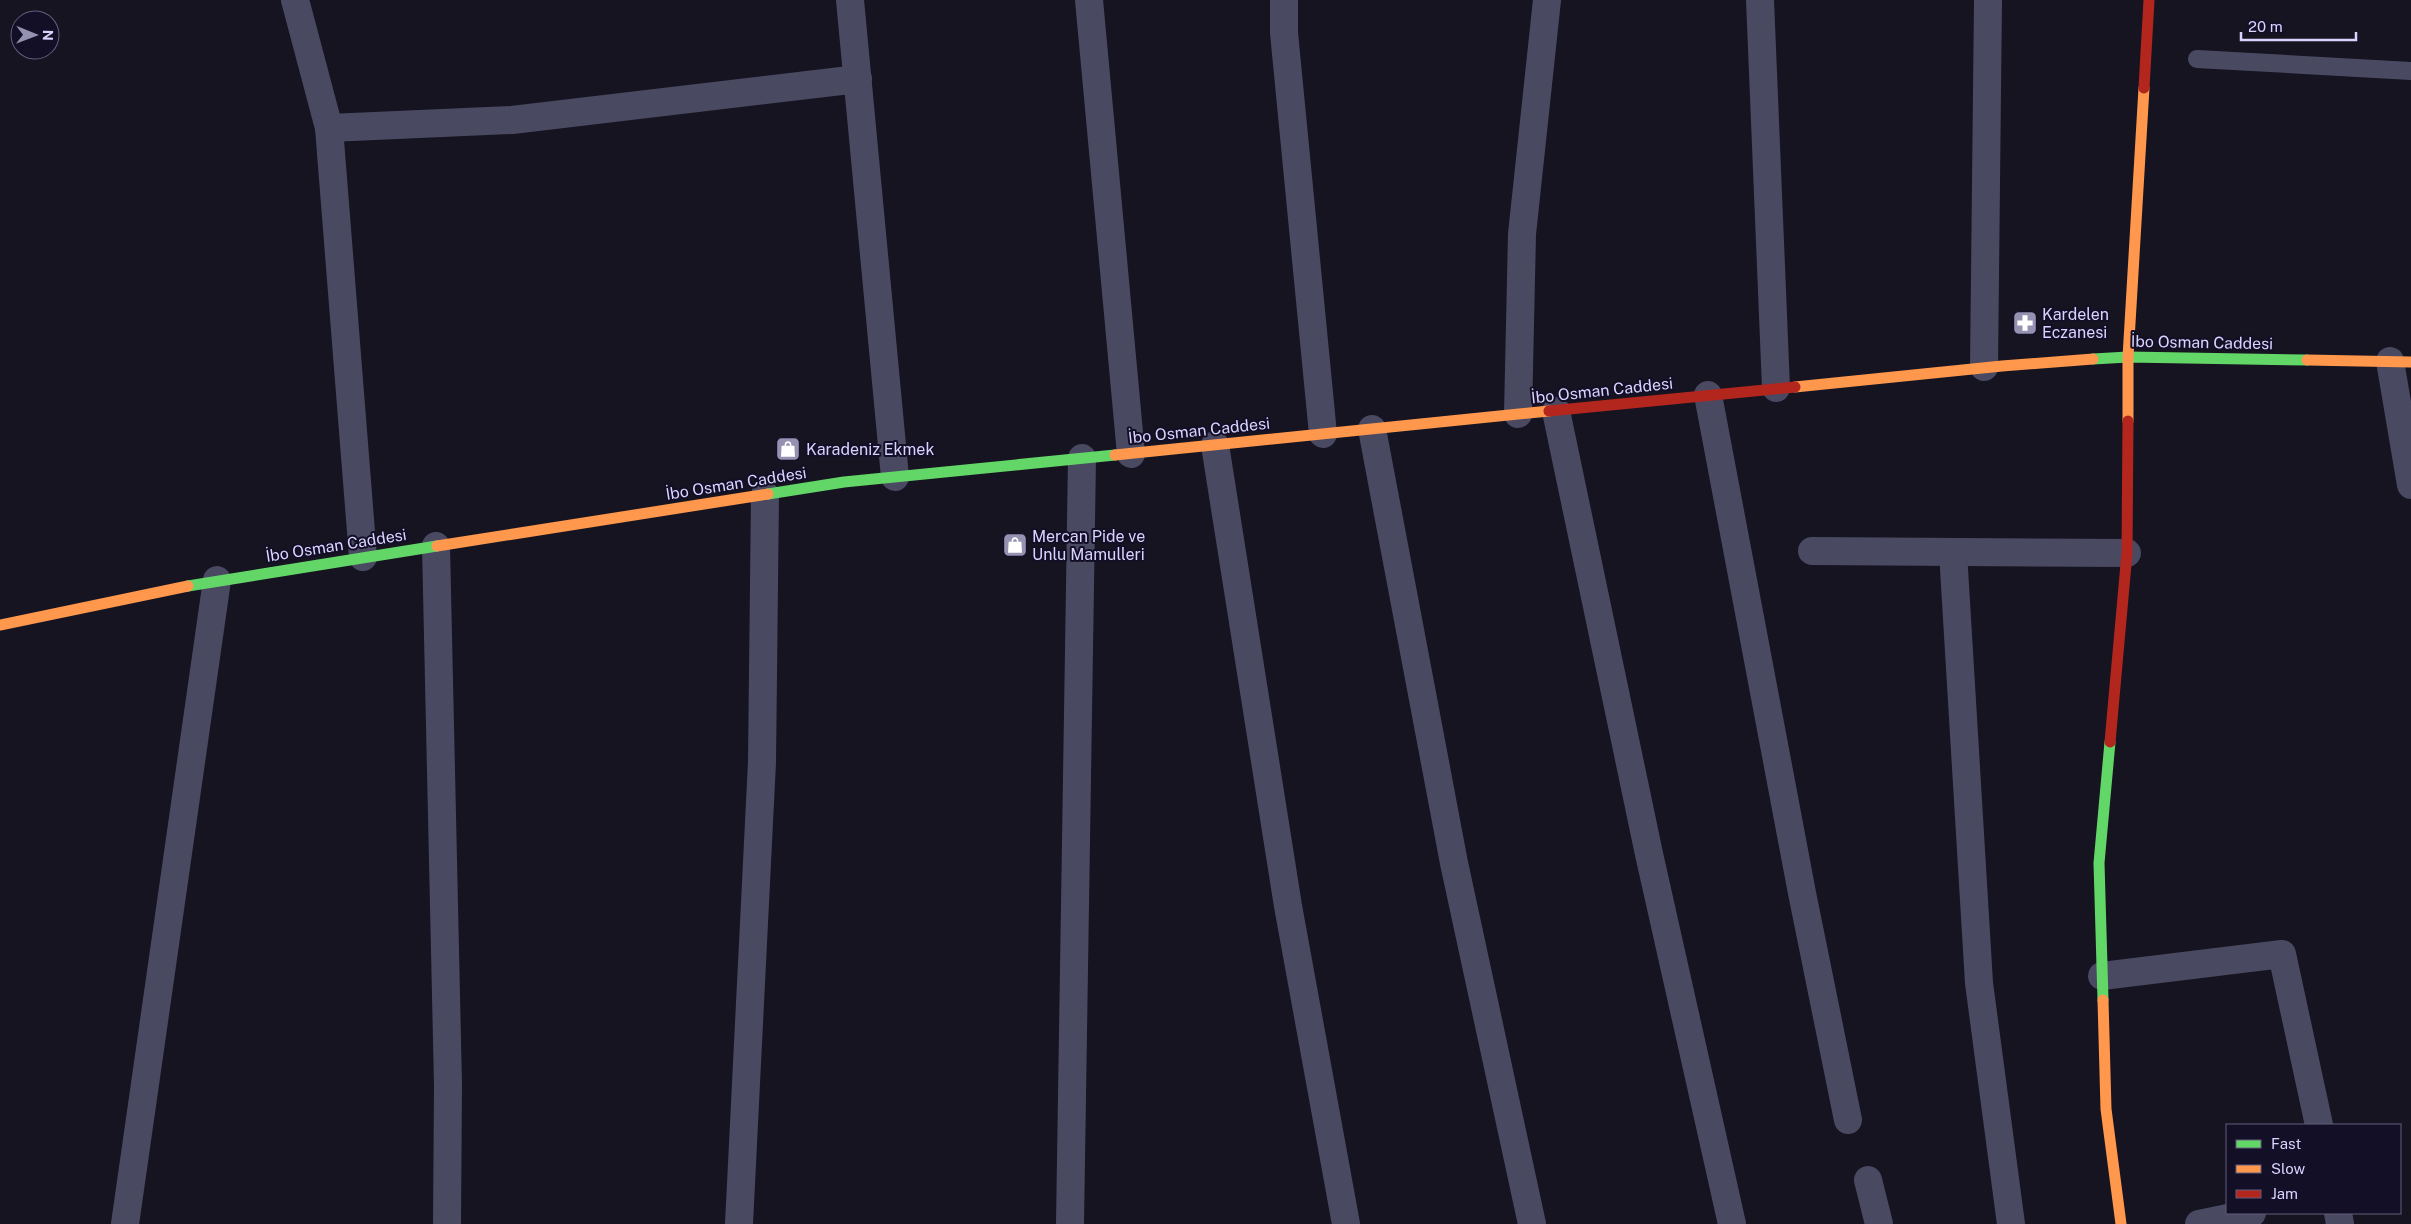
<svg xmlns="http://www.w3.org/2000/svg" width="2411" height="1224" viewBox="0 0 2411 1224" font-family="'Public Sans',sans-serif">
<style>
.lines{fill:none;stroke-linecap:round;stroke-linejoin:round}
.lane{stroke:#4a4962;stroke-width:18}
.street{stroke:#4a4962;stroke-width:28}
.fast{stroke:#63d668;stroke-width:11}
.slow{stroke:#ff974d;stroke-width:11}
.jam{stroke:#b3261e;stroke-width:11}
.labels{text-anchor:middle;stroke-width:4;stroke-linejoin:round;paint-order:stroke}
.poi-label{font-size:16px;fill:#d9d4ff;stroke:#130f26;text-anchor:start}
.street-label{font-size:16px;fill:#d9d4ff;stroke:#130f26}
</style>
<rect width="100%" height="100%" fill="#161421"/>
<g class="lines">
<path class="lane" d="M2197,59L2411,71"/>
<g class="street">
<path d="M295,0L329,128"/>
<path d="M850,0L895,477"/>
<path d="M1089,0L1131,454"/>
<path d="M1284,0V33L1323,434"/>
<path d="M1760,0L1776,388"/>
<path d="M2390,361L2411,485"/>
<path d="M1984,367L1988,0"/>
<path d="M1708,395L1802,893L1848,1120"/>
<path d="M1556,411L1649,854L1732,1224"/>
<path d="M1518,414L1522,234L1547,0"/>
<path d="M1372,429L1454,863L1532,1224"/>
<path d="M1215,445L1288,906L1346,1224"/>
<path d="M436,546L448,1085L447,1224"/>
<path d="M1812,551L2127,553"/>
<path d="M1953,552L1979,983L2011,1224"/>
<path d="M363,557L329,128L512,120L858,79"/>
<path d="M2102,976L2282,954L2319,1125"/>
<path d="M1868,1180L1879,1224"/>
<path d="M2338,1213L2340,1224"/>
<path d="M125,1224L217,580"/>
<path d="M739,1224L762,762L765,495"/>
<path d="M1070,1224L1082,458"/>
<path d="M2199,1224L2252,1213"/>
</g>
<g class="fast">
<path d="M2093,359L2128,357L2307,360"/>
<path d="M768,494L844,482L1115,455"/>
<path d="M188,586L437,546"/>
<path d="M2103,1000L2099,863L2110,742"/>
</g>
<g class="slow">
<path d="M2307,360L2411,362"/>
<path d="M1795,387L2002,366L2093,359"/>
<path d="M2128,421V357L2144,88"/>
<path d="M1115,455L1549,411"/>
<path d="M437,546L768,494"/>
<path d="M0,625L188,586"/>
<path d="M2103,1000L2106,1109L2121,1224"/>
</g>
<g class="jam">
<path d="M2144,88L2149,0"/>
<path d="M1549,411L1795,387"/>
<path d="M2110,742L2127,553L2128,421"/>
</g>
</g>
<defs>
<symbol id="pharmacy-square" viewBox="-11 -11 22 22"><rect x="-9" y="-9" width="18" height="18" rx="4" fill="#9591b1" stroke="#130f26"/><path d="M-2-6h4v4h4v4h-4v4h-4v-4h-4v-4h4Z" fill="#fff"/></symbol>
<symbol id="shop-square" viewBox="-11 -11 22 22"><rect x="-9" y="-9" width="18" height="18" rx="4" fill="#9591b1" stroke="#130f26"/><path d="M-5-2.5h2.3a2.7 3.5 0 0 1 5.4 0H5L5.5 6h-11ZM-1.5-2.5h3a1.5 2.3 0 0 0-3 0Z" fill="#fff"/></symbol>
</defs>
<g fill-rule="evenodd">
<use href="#pharmacy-square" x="2011" y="309" width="28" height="28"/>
<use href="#shop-square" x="774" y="435" width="28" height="28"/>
<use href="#shop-square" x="1001" y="531" width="28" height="28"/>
</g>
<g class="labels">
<g class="poi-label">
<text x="2042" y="320">Kardelen<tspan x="2042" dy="18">Eczanesi</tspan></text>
<text x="806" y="455">Karadeniz Ekmek</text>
<text x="1032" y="542">Mercan Pide ve<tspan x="1032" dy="18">Unlu Mamulleri</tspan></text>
</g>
<g class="street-label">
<text transform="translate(2202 342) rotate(1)" y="6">İbo Osman Caddesi</text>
<text transform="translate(1602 390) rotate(-6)" y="6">İbo Osman Caddesi</text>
<text transform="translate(1199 430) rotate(-6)" y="6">İbo Osman Caddesi</text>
<text transform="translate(736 483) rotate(-9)" y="6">İbo Osman Caddesi</text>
<text transform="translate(336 545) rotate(-9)" y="6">İbo Osman Caddesi</text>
</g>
</g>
<rect x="2226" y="1124" width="175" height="90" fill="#130f26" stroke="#625e7d"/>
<rect x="2236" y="1140" width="25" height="8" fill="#63d668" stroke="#625e7d"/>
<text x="2271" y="1149" font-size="15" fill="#d9d4ff">Fast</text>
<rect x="2236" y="1165" width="25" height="8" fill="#ff974d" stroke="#625e7d"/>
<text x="2271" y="1174" font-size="15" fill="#d9d4ff">Slow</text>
<rect x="2236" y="1190" width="25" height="8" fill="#b3261e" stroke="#625e7d"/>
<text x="2271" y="1199" font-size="15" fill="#d9d4ff">Jam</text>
<g transform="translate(35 35) rotate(91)"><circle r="24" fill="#130f26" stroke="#625e7d"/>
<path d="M0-4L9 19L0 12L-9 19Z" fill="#9591b1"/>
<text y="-8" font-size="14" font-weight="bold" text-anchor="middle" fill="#d9d4ff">N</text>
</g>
<path d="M2241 32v8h115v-8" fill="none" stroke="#d9d4ff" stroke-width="2.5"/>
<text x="2248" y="32" font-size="15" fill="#d9d4ff" stroke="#130f26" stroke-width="4" paint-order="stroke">20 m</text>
</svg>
